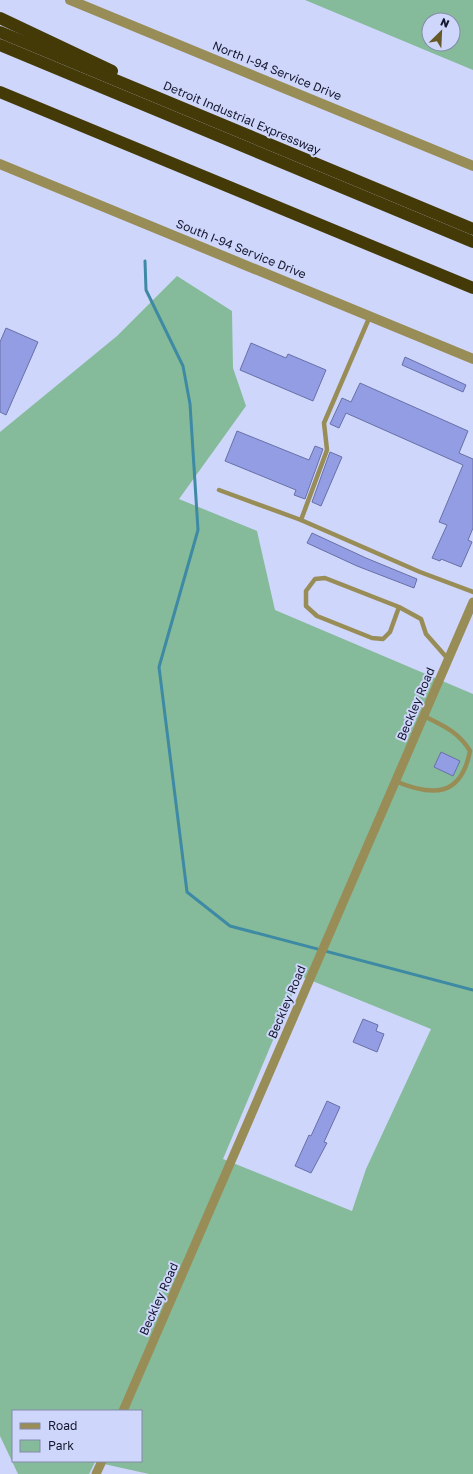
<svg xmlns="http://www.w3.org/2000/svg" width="473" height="1474" viewBox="0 0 473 1474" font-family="'Golos Text',sans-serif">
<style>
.green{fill:#85bb9a;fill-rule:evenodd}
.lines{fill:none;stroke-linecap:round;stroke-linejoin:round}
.stream{stroke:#3e8aa4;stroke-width:3}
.building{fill:#939de4;stroke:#6870a8}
.service{stroke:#998d57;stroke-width:4.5}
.minor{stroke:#998d57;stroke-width:9}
.tertiary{stroke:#998d57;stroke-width:10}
.motorway{stroke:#443a08;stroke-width:12}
.labels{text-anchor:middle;stroke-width:4;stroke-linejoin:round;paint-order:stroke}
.street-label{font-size:12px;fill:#14172d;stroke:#cfd6fb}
</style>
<rect width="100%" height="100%" fill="#cfd6fb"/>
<g class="green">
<path d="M305,0H473V70ZM429,20H453V44H429Z"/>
<path d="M177,276L232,311L233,368L246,406L179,499L257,531L275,610L473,694V1474H149L95,1462L89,1474H18L0,1436V432L117,336ZM300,976L431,1029L366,1169L352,1211L223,1159ZM13,1411H141V1461H13Z"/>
</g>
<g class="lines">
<path class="stream" d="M145,261L146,290L183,366L190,404L198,530L159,667L187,892L230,926L473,990"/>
</g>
<g class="building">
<path d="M6,328L38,342L6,415L0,412V342Z"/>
<path d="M251,343L286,358L288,354L326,370L313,401L240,370Z"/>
<path d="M405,357L466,385L463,392L402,365Z"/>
<path d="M360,383L468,431L459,453L473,459V528L468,540L472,542L461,567L441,559L440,561L432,558L447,525L439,522L463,465L346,413L339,428L330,424L342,398L351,402Z"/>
<path d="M237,431L309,460L315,446L323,449L305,499L294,495L296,490L225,461Z"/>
<path d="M330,452L342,457L321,506L312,502Z"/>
<path d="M312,533L366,558L417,579L414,588L357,566L307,543Z"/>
<path d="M441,752L460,761L453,776L434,767Z"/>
<path d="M363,1019L378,1025L376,1031L384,1034L377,1052L353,1042Z"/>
<path d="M327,1101L340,1107L324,1142L327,1143L311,1173L295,1166L309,1135L311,1136Z"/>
</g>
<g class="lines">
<g class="service">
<path d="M219,490L301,520L420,572L473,592"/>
<path d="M301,520L327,450L324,423L370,316"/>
<path d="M399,607L390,632L383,639L372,638L317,616L306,606V591L315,579L325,578L399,607L421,619L426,634L448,659"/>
<path d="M395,781C433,797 461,797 470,751C459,732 442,725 424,716"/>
</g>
<g class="minor">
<path d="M123,1411L473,602"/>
<path d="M96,1474L102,1461"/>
</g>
<g class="tertiary">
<path d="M70,0L473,166"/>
<path d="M0,164L473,359"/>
</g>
<g class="motorway">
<path d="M0,18L112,71"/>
<path d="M0,32L473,229"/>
<path d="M0,45L473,242"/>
<path d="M0,92L473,288"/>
</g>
</g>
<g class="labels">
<g class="street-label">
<text transform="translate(277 71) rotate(22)" y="4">North I-94 Service Drive</text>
<text transform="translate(242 118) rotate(23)" y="4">Detroit Industrial Expressway</text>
<text transform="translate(241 249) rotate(22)" y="4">South I-94 Service Drive</text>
<text transform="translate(416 704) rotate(-67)" y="4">Beckley Road</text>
<text transform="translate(287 1002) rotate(-67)" y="4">Beckley Road</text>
<text transform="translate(159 1299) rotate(-66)" y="4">Beckley Road</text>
</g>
</g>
<rect x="12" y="1410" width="130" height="52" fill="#cfd6fb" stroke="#848aa9"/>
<rect x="20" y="1423" width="20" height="6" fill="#998d57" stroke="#848aa9"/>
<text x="48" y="1430" font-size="12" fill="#14172d">Road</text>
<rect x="20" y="1440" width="20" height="12" fill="#85bb9a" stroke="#848aa9"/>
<text x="48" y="1450" font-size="12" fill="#14172d">Park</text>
<g transform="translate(441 32) rotate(24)"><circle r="19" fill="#cfd6fb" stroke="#848aa9"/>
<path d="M0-3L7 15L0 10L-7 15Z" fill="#655a27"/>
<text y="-6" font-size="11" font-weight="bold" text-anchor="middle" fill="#14172d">N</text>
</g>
</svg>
